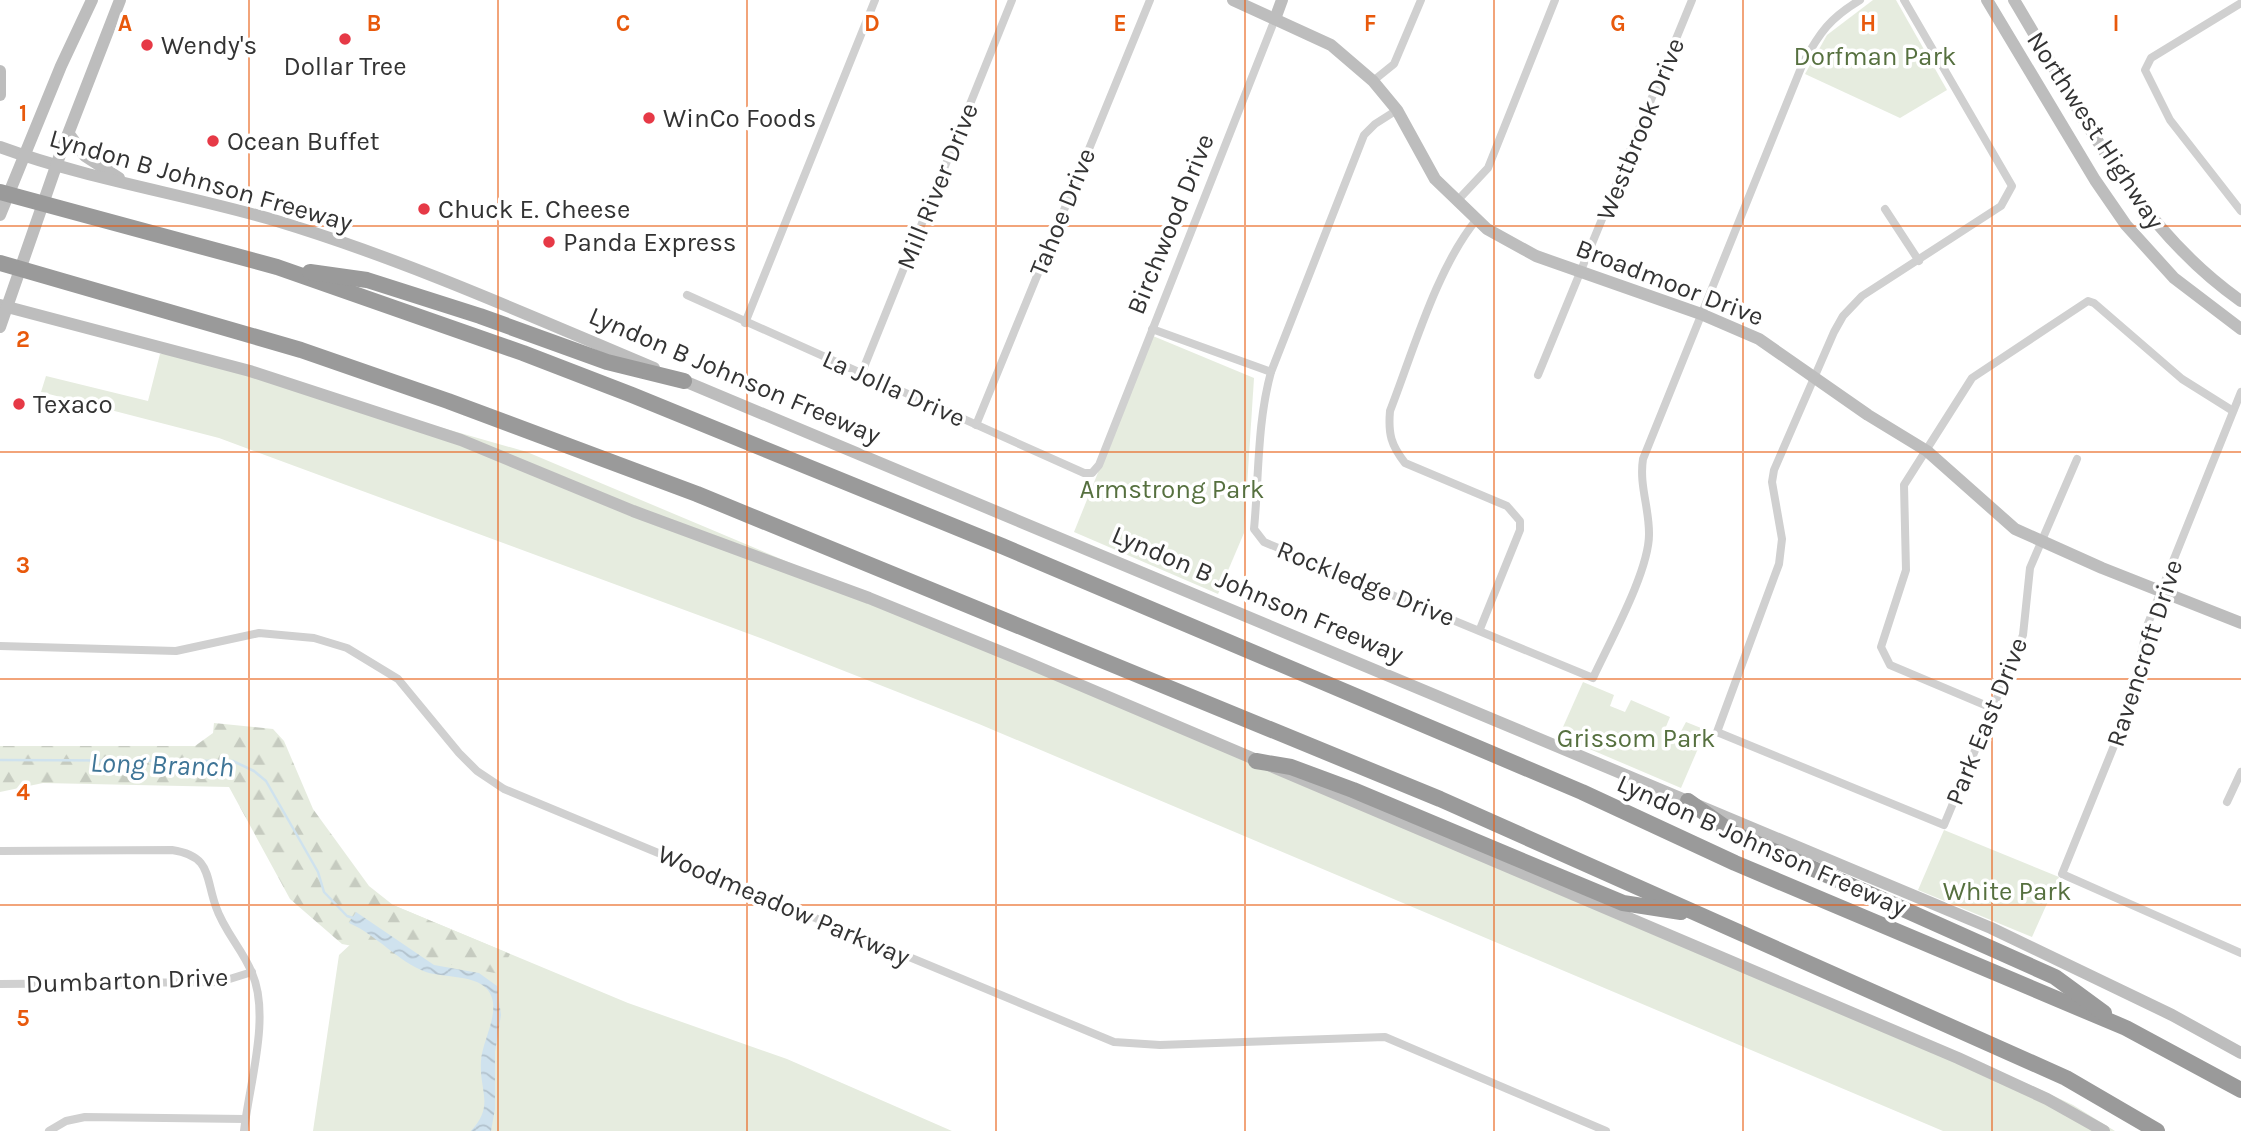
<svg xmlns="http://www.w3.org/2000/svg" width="2241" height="1131" viewBox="0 0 2241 1131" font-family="Karla,sans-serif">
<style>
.green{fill:#e6ecdf}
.forest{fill:url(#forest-firs)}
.water{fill:url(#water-waves)}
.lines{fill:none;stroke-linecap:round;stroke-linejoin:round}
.stream{stroke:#cfe2ee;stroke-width:2.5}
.street{stroke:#d0d0d0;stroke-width:8}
.secondary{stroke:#bdbdbd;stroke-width:12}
.highway{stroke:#9a9a9a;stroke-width:16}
.grid{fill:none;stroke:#e8590c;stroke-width:2;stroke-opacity:0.55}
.poi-dot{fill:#e63946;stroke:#fff;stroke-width:2.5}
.labels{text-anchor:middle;stroke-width:7;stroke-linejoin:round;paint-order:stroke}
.poi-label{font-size:26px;fill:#333;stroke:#fff;text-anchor:start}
.park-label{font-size:26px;fill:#56703f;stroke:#fff}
.street-label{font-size:26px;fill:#333;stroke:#fff}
.water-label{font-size:28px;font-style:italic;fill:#3f7597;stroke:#fff}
.grid-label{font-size:23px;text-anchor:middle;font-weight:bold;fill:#e8590c;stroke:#fff;stroke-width:7;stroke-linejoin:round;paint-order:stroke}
</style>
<defs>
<pattern id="forest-firs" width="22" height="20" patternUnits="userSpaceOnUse" patternTransform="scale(1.75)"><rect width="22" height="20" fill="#e6ecdf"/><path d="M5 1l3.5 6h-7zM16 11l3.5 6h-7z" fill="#c6cbc0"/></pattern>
<pattern id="water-waves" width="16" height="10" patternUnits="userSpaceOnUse" patternTransform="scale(1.75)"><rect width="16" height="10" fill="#cfe2ee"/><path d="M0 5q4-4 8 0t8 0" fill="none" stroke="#b2c2cd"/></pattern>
</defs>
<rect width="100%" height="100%" fill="#fff"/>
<g class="green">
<path d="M1873,0H1896L1947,90L1900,118L1805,74L1827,35Z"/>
<path d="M1153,336L1254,378L1244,533L1218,594L1074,532Z"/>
<path d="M160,354H184L527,452L2028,1084L2073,1105L2115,1131H1943L979,724L763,639L219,438L41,392L46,376L148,401Z"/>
<path d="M1583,682L1614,695L1610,706L1625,712L1631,700L1670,717L1665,729L1679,735L1686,722L1706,730L1681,788L1559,736Z"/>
<path d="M1944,830L2059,877L2032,937L1918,890Z"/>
<path d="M393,905L628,1003L787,1059L952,1131H313L339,955Z"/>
</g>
<path class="forest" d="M214,723L273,729L284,741L313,809L369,886L393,905L510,954L500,974L342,944L290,899L229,787L43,783L0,792V746H195L213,733Z"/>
<path class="water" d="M356,912L434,965L479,973L497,986L501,1015L495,1052V1109L491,1131H471C495,1105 479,1091 481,1061C482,1042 498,1017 492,998C485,973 446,979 426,972C397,961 377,935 349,923Z"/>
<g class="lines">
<path class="stream" d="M0,760L233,761L254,771L266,781L318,872L324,892L347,916L353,918"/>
<g class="street">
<path d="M1904,0L2012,186L2001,206L1862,296L1843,316L1834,332L1774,470L1772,482L1782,539L1779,564L1717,732L1944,825L2023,635L2030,568L2077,459"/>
<path d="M2241,3L2151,58L2145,70L2170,120L2241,211"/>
<path d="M1373,81L1394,64L1421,0"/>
<path d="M1397,110L1375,124L1364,135L1271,372C1257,423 1259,477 1254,529L1264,542L1593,678C1609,643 1650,570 1649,533C1649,507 1639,485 1643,459L1803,63C1820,32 1830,18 1860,0"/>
<path d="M1457,201L1488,168L1555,0"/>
<path d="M1885,209L1919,261"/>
<path d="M1477,219C1437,267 1413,352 1390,411C1388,434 1391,445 1405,463L1507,506L1520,521V530L1480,629"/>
<path d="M687,295L1084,473H1092L1099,465L1275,19"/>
<path d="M745,323L875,0"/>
<path d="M1152,329L1271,372"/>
<path d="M862,372L1012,0"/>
<path d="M1538,375L1692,0"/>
<path d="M2241,392L2147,626L2131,704L2062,874L2241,953"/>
<path d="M976,425L1150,0"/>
<path d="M0,646L176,651L259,633L314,638L347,648L398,679L459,753L477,771L504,789L1114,1042L1160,1045L1385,1037L1606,1131"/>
<path d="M1992,708L1890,665L1881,647L1906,570L1904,485L1972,378L2088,301L2094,303L2182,379L2233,411"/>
<path d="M2227,802L2241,772"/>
<path d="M0,851L172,850C212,856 205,877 216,907C224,931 243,950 252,973C271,1016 249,1085 244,1131"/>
<path d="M0,984L220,982L252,972"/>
<path d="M49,1131L66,1121L85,1117L245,1119"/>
</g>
<g class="secondary">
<path d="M1233,0L1331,45L1373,81L1397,110L1435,179L1487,229L1536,256L1701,314L1759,339L1868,415L1927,451L2015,529L2102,568L2241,623"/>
<path d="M1987,0L2095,180L2126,225L2174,278L2241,329"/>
<path d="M2014,0C2079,108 2135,227 2241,301"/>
<path d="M1275,19L1282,0"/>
<path d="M0,71V95"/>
<path d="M69,134L85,156L119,178"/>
<path d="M0,147C90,180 185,194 277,221C406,260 530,316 654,368"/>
<path d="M0,215L61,66L92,0"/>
<path d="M0,305L250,371L461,440L633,511L869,598L1026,662L1958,1058L2047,1099L2104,1131"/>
<path d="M0,327L61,152L120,0"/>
<path d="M677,378L1991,928L2172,1015L2241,1053"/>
</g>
<g class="highway">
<path d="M0,192L277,267L523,353L632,395L1002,546L1582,792L1735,863L2126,1028L2241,1090"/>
<path d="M0,263L301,350L448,401L697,494L1440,799L2066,1078L2157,1131"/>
<path d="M310,272L367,280L480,316L607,362L684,381"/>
<path d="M1256,761L1291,767L1353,790L1623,903L1681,912"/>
<path d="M1688,801L1733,833L2055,977L2104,1013"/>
</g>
</g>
<path class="grid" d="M249,0V1131M498,0V1131M747,0V1131M996,0V1131M1245,0V1131M1494,0V1131M1743,0V1131M1992,0V1131M0,226H2241M0,452H2241M0,679H2241M0,905H2241"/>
<g class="poi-dot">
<circle cx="345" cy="39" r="7"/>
<circle cx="147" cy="45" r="7"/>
<circle cx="649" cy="118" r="7"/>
<circle cx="213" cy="141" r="7"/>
<circle cx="424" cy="209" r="7"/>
<circle cx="549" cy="242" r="7"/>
<circle cx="19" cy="404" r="7"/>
</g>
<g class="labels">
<g class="poi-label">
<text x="161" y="54">Wendy's</text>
<text x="345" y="75" text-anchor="middle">Dollar Tree</text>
<text x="663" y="127">WinCo Foods</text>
<text x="227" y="150">Ocean Buffet</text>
<text x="438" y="218">Chuck E. Cheese</text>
<text x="563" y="251">Panda Express</text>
<text x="33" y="413">Texaco</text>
</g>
<g class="park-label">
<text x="1875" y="65">Dorfman Park</text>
<text x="1172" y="498">Armstrong Park</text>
<text x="1636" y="747">Grissom Park</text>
<text x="2007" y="900">White Park</text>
</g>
<g class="street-label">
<text transform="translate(1640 129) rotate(-68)" y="9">Westbrook Drive</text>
<text transform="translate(2096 130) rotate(57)" y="9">Northwest Highway</text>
<text transform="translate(201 180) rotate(16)" y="9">Lyndon B Johnson Freeway</text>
<text transform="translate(937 186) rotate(-68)" y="9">Mill River Drive</text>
<text transform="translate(1062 212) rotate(-68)" y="9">Tahoe Drive</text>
<text transform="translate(1170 224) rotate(-68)" y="9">Birchwood Drive</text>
<text transform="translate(1670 282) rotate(21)" y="9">Broadmoor Drive</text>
<text transform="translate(735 375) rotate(23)" y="9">Lyndon B Johnson Freeway</text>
<text transform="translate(894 388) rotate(24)" y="9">La Jolla Drive</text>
<text transform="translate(1366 583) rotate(22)" y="9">Rockledge Drive</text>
<text transform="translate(1258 594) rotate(23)" y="9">Lyndon B Johnson Freeway</text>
<text transform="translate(2144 653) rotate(-72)" y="9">Ravencroft Drive</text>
<text transform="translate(1986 721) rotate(-68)" y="9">Park East Drive</text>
<text transform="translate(1762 845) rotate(24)" y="9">Lyndon B Johnson Freeway</text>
<text transform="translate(784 905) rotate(23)" y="9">Woodmeadow Parkway</text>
<text transform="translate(127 980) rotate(-2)" y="9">Dumbarton Drive</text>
</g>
<g class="water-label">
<text transform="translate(162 764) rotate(2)" y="10">Long Branch</text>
</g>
</g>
<g class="grid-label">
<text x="125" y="31">A</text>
<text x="374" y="31">B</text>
<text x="623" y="31">C</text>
<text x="872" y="31">D</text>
<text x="1120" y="31">E</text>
<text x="1370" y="31">F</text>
<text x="1618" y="31">G</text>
<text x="1868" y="31">H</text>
<text x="2116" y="31">I</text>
<text x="23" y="121">1</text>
<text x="23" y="347">2</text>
<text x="23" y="573">3</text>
<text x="23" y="800">4</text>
<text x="23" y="1026">5</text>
</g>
</svg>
